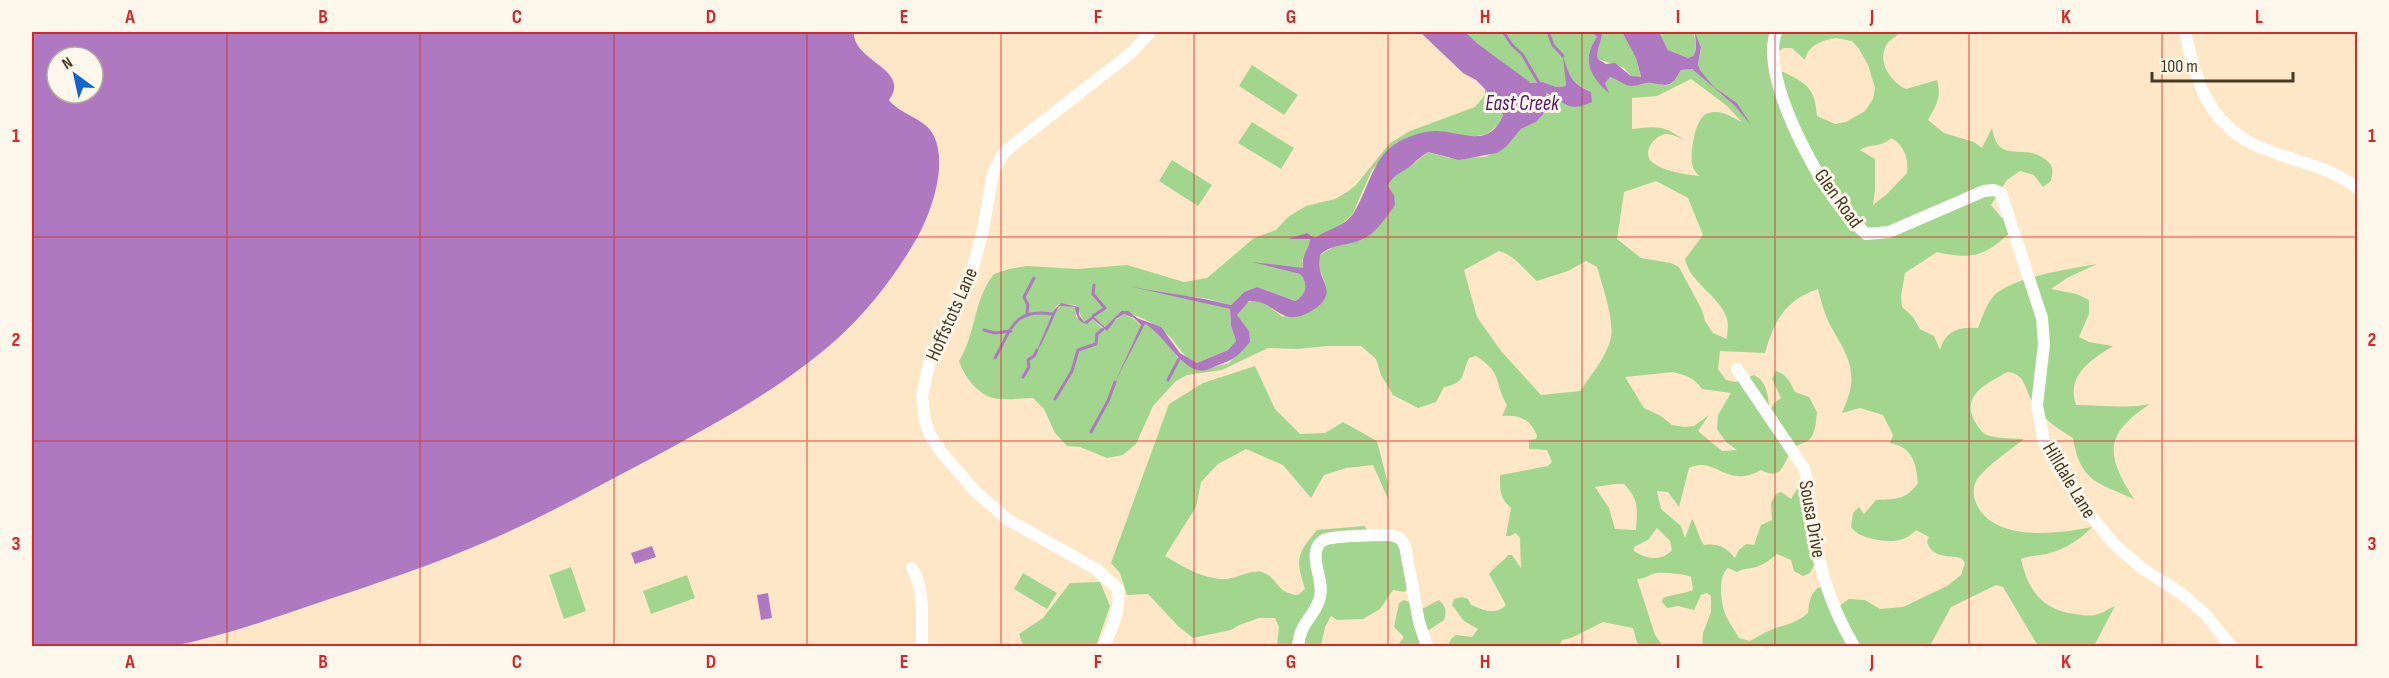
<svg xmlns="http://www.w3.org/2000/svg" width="2389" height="678" viewBox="0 0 2389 678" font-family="'Sofia Sans Condensed',sans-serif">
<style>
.green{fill:#a2d68e;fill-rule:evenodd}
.water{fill:#af79c1;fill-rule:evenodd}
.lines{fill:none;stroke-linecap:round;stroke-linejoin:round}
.stream{stroke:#af79c1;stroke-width:3}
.minor{stroke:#fff;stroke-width:12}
.grid{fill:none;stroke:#d62828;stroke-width:1.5;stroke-opacity:0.55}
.labels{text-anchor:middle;stroke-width:6;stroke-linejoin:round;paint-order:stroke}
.street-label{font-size:20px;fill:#493a23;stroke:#fef7ec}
.water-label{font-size:21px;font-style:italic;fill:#58136c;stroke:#fef7ec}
.neatline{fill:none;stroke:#d62828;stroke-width:2}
.grid-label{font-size:20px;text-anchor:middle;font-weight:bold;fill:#d62828}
</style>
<rect width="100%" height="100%" fill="#fee7c6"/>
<g class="green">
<path d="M1465,32H1591L1597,37C1581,59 1590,75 1608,91L1605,83L1610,77C1617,79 1623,84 1629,84C1635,85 1642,82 1649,83C1669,84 1669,92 1681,70L1692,69L1734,105L1746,118L1737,103L1714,87L1700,70L1698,64L1701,47L1695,32H1903C1898,35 1890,39 1887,44C1876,61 1891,82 1906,89L1937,80C1942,97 1936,106 1928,120L1944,133L1974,142L1982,148L1992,128C1998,167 2025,141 2046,160C2054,166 2053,171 2051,181L2043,187L2034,175L2020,171L2007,180L1991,205L2001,217L2019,225C1988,252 1980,262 1937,252L1905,273L1901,296L1902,307L1913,317L1920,329L1934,336L1940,350C1946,330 1959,327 1978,328C1982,318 1985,307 1992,298C2008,277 2071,269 2097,264L2067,278L2051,289L2077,294L2089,300V314L2079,337L2089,342L2113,346C2091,360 2066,375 2076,405C2101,405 2125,409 2150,404C2103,435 2106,455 2134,499C2097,483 2080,481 2073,438C2058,429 2043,419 2033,403C2025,391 2026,373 2007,372C1989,383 1961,394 1974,420C1978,427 1982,434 1990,436C2001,439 2013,438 2024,439C2009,451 1990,463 1978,478C1973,484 1973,494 1975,500C1989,543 2059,534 2092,527C2081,539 2065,549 2050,553C2039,556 2031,555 2021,559C2028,590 2042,610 2075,614C2082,615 2091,617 2098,614C2104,613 2109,608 2115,606L2094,646H2038L2003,587L1996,585L1951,607L1930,646H1702L1703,633L1711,612V596L1707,593L1701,595L1694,610L1678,606L1667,608L1662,602L1663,598C1672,594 1683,594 1693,590L1691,577C1686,574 1662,572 1656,573C1648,575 1646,579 1637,579L1655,635L1663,646H1638L1633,628L1603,622L1571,638L1562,640L1559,646H1448L1451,639L1456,635L1472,637L1478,629L1464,621L1452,605L1454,599L1462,597L1468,599L1471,605C1484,610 1495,616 1506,605L1489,574C1495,566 1502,563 1508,555H1512L1521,568L1520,538L1516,533L1510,536H1506L1511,508C1499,497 1500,490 1500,475L1548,466L1552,462L1547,450L1529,449V440L1536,439L1537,436C1531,420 1520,414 1502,416L1507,405C1493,381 1504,374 1476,356L1469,358C1461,375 1466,383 1444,387L1436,402L1418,408L1393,395L1381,375L1376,359L1361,346H1328L1297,349L1268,348L1222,370L1187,375L1176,381L1153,406L1136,444L1123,455L1107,458L1080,447L1067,446L1055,433L1044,409L1033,398C1022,398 1010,400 999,399C980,398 964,377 959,361C976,335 973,300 994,274L1009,269L1027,266L1078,269L1127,265L1184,282L1207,278L1254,238L1276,230L1288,217L1306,206L1335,199L1347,192L1356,185L1390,143L1410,131L1475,107L1485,95V89L1503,115L1498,125L1487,134L1471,137L1452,134L1397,142L1372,170L1352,215L1338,227L1315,239L1311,235L1301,238L1311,239L1302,261L1303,269L1259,263L1300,274C1309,284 1306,295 1295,301L1257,287L1244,292L1231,305L1208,299L1157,292L1230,309L1231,326L1236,341L1228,350L1197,363C1181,356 1180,347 1169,336C1158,325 1136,314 1121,311L1105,327L1093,316L1086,322L1083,321L1076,305L1058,304L1054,310L1046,332L1059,306L1076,307V317L1087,324L1093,319L1103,329L1124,314L1134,319L1142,327L1128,352L1145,324L1156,331L1179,359L1201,370L1229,363L1249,342V331L1236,315C1253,290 1264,303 1283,317L1326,287L1320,269V255L1333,247L1362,240L1394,195L1388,186L1393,176L1412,165L1428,152L1449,158L1485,157L1507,146L1521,129L1536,122L1546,111V93L1559,102L1591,92C1573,83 1570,79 1564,60L1566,86L1556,87L1543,82L1530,83L1478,44ZM1836,38L1852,41L1859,49L1868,65L1875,88L1873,99L1865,111L1846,122L1835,124L1817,116C1815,84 1803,82 1777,69L1779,51L1784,48H1792L1805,60C1808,45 1822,40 1836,38ZM1691,79L1726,105L1742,122C1731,117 1720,108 1706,114C1695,119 1690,153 1692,164C1693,169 1696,173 1699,176C1684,174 1665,172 1652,162C1641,153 1655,134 1667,134C1672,134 1680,138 1685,140C1662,125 1659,126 1632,129V98L1657,96ZM1891,138C1904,144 1909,160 1907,173L1888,193L1873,205L1875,190V159L1860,150C1870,143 1882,148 1891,138ZM1656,181L1688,198L1703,235L1685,259C1691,285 1720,295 1727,319C1729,325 1727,333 1727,339L1713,333L1705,321L1702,310L1679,267L1671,263L1641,258L1617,239L1624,192ZM1499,251C1516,256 1524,270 1537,281L1568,271L1586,261L1597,267C1602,284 1614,319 1611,337C1607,357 1590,376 1580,391L1541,395L1501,351L1477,317L1464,270ZM1818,289C1821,301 1824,313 1830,325C1842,347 1856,364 1850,391C1848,398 1845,406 1842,413L1860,408L1883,415L1893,435L1890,443C1912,447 1916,462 1918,483C1906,500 1896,499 1876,500L1864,514L1859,507L1853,513L1851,527C1858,539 1887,543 1900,540C1907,538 1911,535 1916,530L1929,537L1927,542C1932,558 1947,555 1961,558L1965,563L1961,575L1947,586L1903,607L1880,609L1865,600L1849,599L1839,606L1826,590L1819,587C1810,593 1809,603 1808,613C1795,624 1787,624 1773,629C1765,632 1758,637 1750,641L1739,638C1735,631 1730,624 1726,616C1721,604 1717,577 1728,568L1737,572C1744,568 1749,569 1756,567C1764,565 1771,559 1777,554L1791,560L1794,571L1803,576L1810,573L1814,565L1808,545L1817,508L1813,488L1804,483L1797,489L1791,499L1781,492L1776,494L1771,503L1772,520L1761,525L1754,545L1746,544L1739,550L1735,558C1726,547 1718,543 1704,545C1698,537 1698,528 1692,519L1685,538L1681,526L1661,509L1657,491L1668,492L1679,507L1689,468C1716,455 1726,490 1761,470C1782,481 1782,465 1791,452C1796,444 1799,445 1806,442C1816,437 1816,421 1817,412L1809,397L1795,392C1790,382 1787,374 1776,371L1772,379L1781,398L1774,403L1770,411C1768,398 1768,382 1754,375L1736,382L1726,380L1718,369L1720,351L1765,353C1774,321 1785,300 1818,289ZM1673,372C1685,375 1695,378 1702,389L1731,393L1718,415L1717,429L1726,442L1737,450L1722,451L1698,431L1709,415L1694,426L1685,427L1672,425L1661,416L1644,408L1625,377ZM1615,484H1624C1640,500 1637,510 1636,530L1615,529L1609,508L1595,487ZM1657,528L1670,541L1672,550C1661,562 1646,559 1634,551V547L1648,540Z"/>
<path d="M1599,32H1622L1636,58L1641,78L1631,76L1624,68L1598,59C1596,49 1601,44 1602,34Z"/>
<path d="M1659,32H1694L1696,50L1693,56L1688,58L1668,50Z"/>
<path d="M1252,65L1298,95L1284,115L1239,86Z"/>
<path d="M1252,122L1294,148L1281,169L1238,143Z"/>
<path d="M1172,160L1212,185L1198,206L1159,181Z"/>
<path d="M1255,366L1275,409L1300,434L1325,433L1343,422L1377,441L1388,484V499L1373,465L1346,468L1324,475L1311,498L1283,465L1246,449L1218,464L1201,482L1196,507L1165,556C1184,567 1204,580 1227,579C1238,578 1253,568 1264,573C1279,579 1276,593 1298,595L1305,589C1295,558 1297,554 1317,530L1364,526L1377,539L1393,540L1400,544L1407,588L1405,592L1393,590L1380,609L1363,619L1337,620L1331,616L1325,627L1321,646H1277L1279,627L1275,618H1259L1239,625L1231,630L1193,638L1178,626L1148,594L1127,595L1120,573L1111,563L1169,404L1203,383Z"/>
<path d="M571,567L586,611L564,619L549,575Z"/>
<path d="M1023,573L1057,593L1047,609L1014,589Z"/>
<path d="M687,575L695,598L651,614L643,591Z"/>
<path d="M1100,582L1110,606L1096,646H1023L1019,634L1043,618L1070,583Z"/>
<path d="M1404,600L1424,608L1439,600C1446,607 1447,611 1444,620L1426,632L1422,646H1397L1404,637L1394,627L1399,603Z"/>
</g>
<g class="water">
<path d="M32,32H854C852,61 912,69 889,100C900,115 926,118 934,136C948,165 931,213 917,238C895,276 869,310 837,339C782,388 718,422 654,457C602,484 551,513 497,537C436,564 372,585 309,606C265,621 219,637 173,646C158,649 141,646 126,646C94,646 63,647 32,646ZM57,57H93V93H57Z"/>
<path d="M1420,32H1465L1478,44L1531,83L1543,82L1556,87L1566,86L1563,56C1570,77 1571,83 1591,92L1592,102C1566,114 1566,101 1546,93V111L1536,122L1521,129L1507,146L1497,153L1459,160L1428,152C1422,156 1418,159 1413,164C1403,173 1394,173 1388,186L1394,195L1395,205C1386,217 1376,234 1361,240C1347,246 1331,244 1320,255C1320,259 1319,265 1320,269C1321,278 1329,287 1326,296C1324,302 1318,307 1313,310C1280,331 1276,299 1249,301L1237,315L1249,331L1250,342C1236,358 1235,359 1216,366C1213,367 1210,369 1207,370C1184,377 1164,333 1145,324L1115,382L1141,325L1134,318L1124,314L1116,319L1107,331L1093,319L1087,324C1077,322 1077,316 1075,307L1059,306L1041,345L1037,350L1054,310L1061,303L1079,307V315L1084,322L1093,316L1105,327L1121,311H1128L1137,318L1161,327L1180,353L1197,363L1228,350L1236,341L1231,326L1230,309L1128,286C1162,293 1197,296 1231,305L1244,292L1257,287L1295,301C1306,295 1309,284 1300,274L1252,262L1303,268C1301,254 1309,250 1310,239H1288L1307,233L1315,238C1327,229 1344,227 1353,214C1370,188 1372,153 1404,139C1413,135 1425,131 1435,131C1462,131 1489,150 1503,115L1485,89L1476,80L1463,73Z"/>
<path d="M1591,32L1602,34C1601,44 1596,49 1598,59L1606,64L1615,63L1631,76L1641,77L1636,58L1622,32H1659L1668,50L1688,58L1693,56L1696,50L1695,32L1701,47L1698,64L1700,70L1714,87L1737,103L1751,125L1734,105L1692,69L1681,70C1671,88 1669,86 1651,83C1644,82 1639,86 1632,86C1625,86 1617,79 1610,77L1605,83L1609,93C1590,77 1581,59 1597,37Z"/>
<path d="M652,546L656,557L635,564L631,553Z"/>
<path d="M768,593L772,618L761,620L757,595Z"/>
</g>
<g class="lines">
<g class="stream">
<path d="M1548,32L1553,45L1563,56"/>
<path d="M1504,33L1512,45L1522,54L1539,83"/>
<path d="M1027,313L1028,305L1024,297L1034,278"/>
<path d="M1093,316L1105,308L1093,294L1094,285"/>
<path d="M984,330L995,333L1011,331"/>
<path d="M995,358C1012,328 1014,308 1052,314"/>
<path d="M1023,377L1029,367L1028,360L1034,356L1037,350"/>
<path d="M1168,380L1179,359"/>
<path d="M1055,399L1072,371L1078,350L1096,344L1097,334L1103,329"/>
<path d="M1091,432L1108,401L1115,382"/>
</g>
<g class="minor">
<path d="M1776,32C1760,77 1816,179 1846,214C1852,221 1859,227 1866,234L1889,232L1984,191L1994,190L2001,193L2042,318L2044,344L2037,405L2044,442L2054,462L2090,515L2115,545L2143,569L2182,594L2205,614L2231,646"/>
<path d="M2185,32C2195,78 2207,121 2253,144C2267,151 2282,155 2296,160C2319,167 2340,174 2358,189"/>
<path d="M1737,369L1804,468C1810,487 1810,505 1813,524C1818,567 1832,609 1854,646"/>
<path d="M912,568C926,591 921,621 922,646"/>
<path d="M1104,646C1112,628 1121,609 1118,589L1096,569L1007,519L975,491L942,453L929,433L925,421L922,396L930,360L972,271L983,230L993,173L1003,154L1013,145L1131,53L1150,32"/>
<path d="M1298,646C1300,621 1316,616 1320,597C1324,582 1313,566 1316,551C1317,547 1320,542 1324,540C1331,536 1377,535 1388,535C1393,535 1397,537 1401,539L1405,546L1419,622L1427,646"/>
</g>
</g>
<path class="grid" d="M227,32V646M420,32V646M614,32V646M807,32V646M1001,32V646M1194,32V646M1388,32V646M1582,32V646M1775,32V646M1969,32V646M2162,32V646M32,237H2358M32,441H2358"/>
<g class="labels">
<g class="street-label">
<text transform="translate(1839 198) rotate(54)" y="7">Glen Road</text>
<text transform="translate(951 314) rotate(-66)" y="7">Hoffstots Lane</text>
<text transform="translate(2070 480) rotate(59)" y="7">Hilldale Lane</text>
<text transform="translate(1813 519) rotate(80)" y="7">Sousa Drive</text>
</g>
<g class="water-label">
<text x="1522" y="110">East Creek</text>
</g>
</g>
<rect width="2389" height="678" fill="none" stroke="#fef7ec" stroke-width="66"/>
<g transform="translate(75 75) rotate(327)"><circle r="28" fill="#fef7ec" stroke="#b6ab9c" stroke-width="1.5"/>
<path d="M0-4.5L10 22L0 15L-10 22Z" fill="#0e65cf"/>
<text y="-9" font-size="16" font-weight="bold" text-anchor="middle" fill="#493a23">N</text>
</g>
<path d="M2152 72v9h141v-9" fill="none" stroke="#493a23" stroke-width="3"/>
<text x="2161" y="72" font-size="18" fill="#493a23" stroke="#fef7ec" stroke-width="4.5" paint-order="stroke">100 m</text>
<rect x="33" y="33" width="2323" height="612" class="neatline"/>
<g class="grid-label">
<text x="130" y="23">A</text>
<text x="323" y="23">B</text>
<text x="517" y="23">C</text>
<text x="711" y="23">D</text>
<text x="904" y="23">E</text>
<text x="1098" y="23">F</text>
<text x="1291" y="23">G</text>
<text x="1485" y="23">H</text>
<text x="1678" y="23">I</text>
<text x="1872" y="23">J</text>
<text x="2066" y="23">K</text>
<text x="2259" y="23">L</text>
<text x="16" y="142">1</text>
<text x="2372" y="142">1</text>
<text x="16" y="346">2</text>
<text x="2372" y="346">2</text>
<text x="16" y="550">3</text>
<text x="2372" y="550">3</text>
<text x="130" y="668">A</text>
<text x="323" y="668">B</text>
<text x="517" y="668">C</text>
<text x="711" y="668">D</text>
<text x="904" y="668">E</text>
<text x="1098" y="668">F</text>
<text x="1291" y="668">G</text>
<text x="1485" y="668">H</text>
<text x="1678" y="668">I</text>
<text x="1872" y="668">J</text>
<text x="2066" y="668">K</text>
<text x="2259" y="668">L</text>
</g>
</svg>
